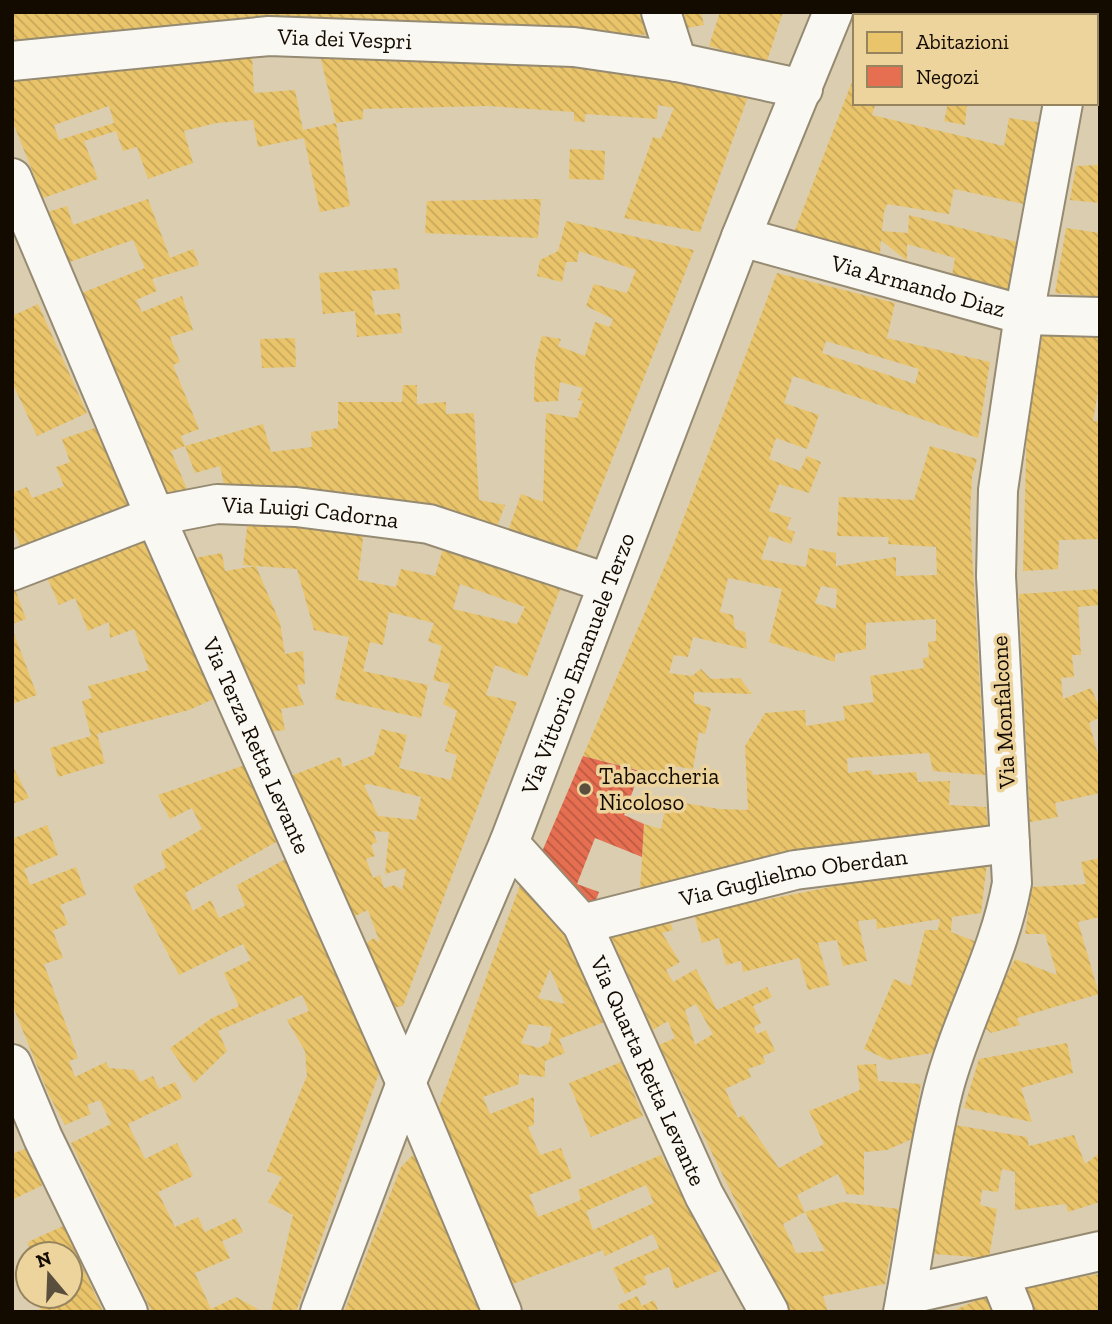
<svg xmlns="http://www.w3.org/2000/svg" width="1112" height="1324" viewBox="0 0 1112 1324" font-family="'Zilla Slab',serif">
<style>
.homes{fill:url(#homes-back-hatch);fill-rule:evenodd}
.shops{fill:url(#shops-back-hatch)}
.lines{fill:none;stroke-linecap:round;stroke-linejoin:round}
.minor-casing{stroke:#958a72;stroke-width:42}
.minor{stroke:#faf8f3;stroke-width:38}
.poi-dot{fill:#5a4f3d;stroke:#edd49d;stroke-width:2.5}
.labels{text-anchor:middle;stroke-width:7;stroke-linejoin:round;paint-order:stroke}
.street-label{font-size:23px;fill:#140b00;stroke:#edd49d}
.poi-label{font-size:23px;fill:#140b00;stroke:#edd49d;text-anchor:start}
</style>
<defs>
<pattern id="homes-back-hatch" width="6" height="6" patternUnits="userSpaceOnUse" patternTransform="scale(1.75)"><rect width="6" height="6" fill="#e9c46a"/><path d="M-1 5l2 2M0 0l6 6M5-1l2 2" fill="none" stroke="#c7a75a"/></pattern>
<pattern id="shops-back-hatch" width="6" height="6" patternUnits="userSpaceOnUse" patternTransform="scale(1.75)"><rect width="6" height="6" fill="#e76f51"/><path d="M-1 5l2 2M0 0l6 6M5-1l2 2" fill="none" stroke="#ba5941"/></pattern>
</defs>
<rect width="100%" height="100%" fill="#dbcdaf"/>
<g class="homes">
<path d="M12,12H640L648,35L529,28L259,19L12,41Z"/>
<path d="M682,12H701L704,25L686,28Z"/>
<path d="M720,12H783L766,64L709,46Z"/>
<path d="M878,12H946L957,15L877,16Z"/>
<path d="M977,12H1061V16H976Z"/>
<path d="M1098,35H1100V105H1096Z"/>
<path d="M252,55L254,93L295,90L303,130L336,123L350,206L320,212L304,138L258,147L253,120L216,123L184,131L193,163L148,179L137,147L123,151L116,131L84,141L98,179L43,198L12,120V73ZM109,106L114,123L59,140L54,125Z"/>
<path d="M320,55L578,64L750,91L700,232L624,218L653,137L661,139L674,108L658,105L657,119L585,114V122L574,121V112L488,106L363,109V119L336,123Z"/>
<path d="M855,74V103H876L872,115L1004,146L1009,118L1042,123L1028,205L954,189L949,214L887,204L884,212L882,231L908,233L909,215L1021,243L1008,299L950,286L955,258L907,244V261L881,240L879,266L792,238Z"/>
<path d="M948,103H967L965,125L944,121Z"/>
<path d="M570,149L605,151L604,180L569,179Z"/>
<path d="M1100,165V203L1070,200L1076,166Z"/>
<path d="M148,199L170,258L193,249L199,265L152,279L157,291L136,300L142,312L182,296L193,330L170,337L180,362L173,365L199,429L181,436L185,446L171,451L189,494L165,503L79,294L145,268L133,240L67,263L48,212L67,206L73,225Z"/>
<path d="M541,199L538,238L425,233L427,201Z"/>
<path d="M566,221L694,250L571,564L506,537L521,494L543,502L546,413L577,418L583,401L578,400L583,388L560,382L558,401L534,402L535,362L542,336L561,339L558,346L585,356L595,322L610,327L613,319L586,306L594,284L627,293L636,270L579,251L577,262H566L562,282L537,276L540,260L558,251Z"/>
<path d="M1066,228L1100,233L1099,297L1055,293Z"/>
<path d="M397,268L400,289L371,291L375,315L400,313L402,333L357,337L355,311L323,314L319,273Z"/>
<path d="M777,273L895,303L887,338L990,362L978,438L793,376L784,403L819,415L807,449L776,438L769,459L800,471L807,456L821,462L809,493L779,484L769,511L791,518L787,529L795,532L791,544L769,536L761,559L806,567L809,548L836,553V566L896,557V576L937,575L936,547L888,544L889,537L837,536L839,497L914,500L930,446L977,459L972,476L970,518L985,775L933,771L929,753L847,758L848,773L871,770L873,775L916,772L918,782L950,781L949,805L986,807L988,829L837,845L640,890L644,824L661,829L667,800L719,809L748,810L745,746L765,713L805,710L806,726L845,720L843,706L874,702L870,676L924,668L923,658L929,657L928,642L936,641V619L866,623V649L835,654V662L769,642L782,589L728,578L720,612L733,615L735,629L745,632L747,649L693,637L688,657L674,655L669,673L692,676L701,669L711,679L740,678L752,694L694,692V703L711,708L705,734L699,732L693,769L666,765V777L583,756L670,554ZM826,341L919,369L915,384L822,353ZM821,586L837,589L836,609L815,603Z"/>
<path d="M38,304L87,413L37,436L12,382V316Z"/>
<path d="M1043,332L1100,334V381L1093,421H1100V539L1059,540L1058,569L1023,571L1027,423Z"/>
<path d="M295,338L296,367L262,368L260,339Z"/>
<path d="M403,385H417V404L446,402V414L474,413L479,500L505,505L495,532L225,490L220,466L195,473L185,446L263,424L271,452L312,447L311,432L338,428V402H402Z"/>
<path d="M95,428L131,510L23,552L12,525V493L27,487L32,498L64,486L56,467L70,462L62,439Z"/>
<path d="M248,518L364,530L358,580L396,587L401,569L435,576L444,545L562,584L527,677L495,665L486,695L517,702L403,1006L391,1008L363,945L374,938L380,943L368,910L351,918L288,777L340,757L343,767L374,755L381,729L407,735L399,768L451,780L457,755L445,751L457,711L443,704L450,684L433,680L442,646L428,641L434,623L389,612L383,645L370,642L363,671L428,685L421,718L335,699L349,637L314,630L297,569L256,566L280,623L285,654L303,651L305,684L297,685L304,705L281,709L285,730L267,732L198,576L195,558L222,553L225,571L256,566L243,565ZM460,584L525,607L517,624L453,609ZM369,784L421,797L416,820L378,816L364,785ZM373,831L389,832L385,874L406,868L402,890L395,885L384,888L380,875L373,878L366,859L375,856L371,845L377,842Z"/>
<path d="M147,538L216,698L189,710L97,734L105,763L58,777L50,748L91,736L82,701L92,698L88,686L149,670L134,629L110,638L109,622L88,631L75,598L59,605L47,577Z"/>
<path d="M15,589L26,619L12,624V590Z"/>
<path d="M1099,589L1100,605L1078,607L1081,655H1072L1074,677L1061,678L1063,699L1091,688L1100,709V717L1089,723L1100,761V793L1055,803L1058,817L1030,822L1019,594Z"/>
<path d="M12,628L37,695L12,704Z"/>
<path d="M12,765L29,798L12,804Z"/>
<path d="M245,765L278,841L185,893L193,911L211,900L219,918L245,906L237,885L286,859L379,1073L296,1312H271L293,1215L268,1202L282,1177L267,1171L307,1076L305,1051L287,1020L309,1011L302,995L218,1031L227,1051L194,1083L170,1048L212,1018L239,1006L224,973L251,960L243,944L179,975L133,886L166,868L161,852L202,829L192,808L170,819L158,795Z"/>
<path d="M47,825L58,855L24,869L30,885L76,867L86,895L60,905L68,924L53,931L63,958L44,964L78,1058L69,1061L75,1077L106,1062L109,1068L134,1070L140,1082L153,1076L159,1089L175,1082L182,1098L128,1124L145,1159L177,1143L193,1176L158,1192L175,1227L198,1217L205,1232L236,1218L243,1232L222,1241L230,1258L195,1273L211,1309L236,1297L263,1312H152L71,1143L111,1124L100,1100L87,1105L91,1114L65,1125L49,1095L12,1004V839Z"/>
<path d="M1100,858V917L1078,922L1099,994L1017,1018L1020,1025L991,1033L982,1025L1015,959L1057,975L1045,934H1025L1032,887L1086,884L1081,862Z"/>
<path d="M987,863L981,913L952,917L951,932L977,942L933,1053L888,1060L864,1049L894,979L911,986L925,930H938L940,919L877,929L876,919L858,921L867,961L843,966L837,940L818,943L830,985L808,990L799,958L743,972L741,961L726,965L719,938L702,943L694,914L942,865Z"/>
<path d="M523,877L577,944L605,1022L559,1039L565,1053L545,1061V1077L519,1074V1084L483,1097L490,1114L534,1097V1125L528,1127L540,1155L561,1148L572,1178L529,1195L538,1217L581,1200L578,1190L661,1155L721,1270L675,1289L669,1267L644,1276L647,1284L625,1294L613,1268L659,1248L653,1234L605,1256L603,1250L507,1286L436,1115ZM550,969L565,1004L538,998ZM529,1024L552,1027L549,1043L539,1048L521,1043ZM646,1185L654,1203L593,1230L586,1211Z"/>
<path d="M669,920L673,930L662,933L680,962L666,970L673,982L696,969L717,1010L767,987L772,997L753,1006L761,1023L754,1027L757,1034L766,1030L775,1051L763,1056L765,1063L748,1069L751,1077L725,1089L738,1118L743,1115L779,1168L824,1144L809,1111L860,1090L857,1065L876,1064L878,1081L921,1084L912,1139L887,1150L864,1152V1195L847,1194L838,1174L797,1195L805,1212L783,1224L796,1253L825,1251L805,1212L843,1202L899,1209L885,1284L823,1296L828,1312H790L659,1045L675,1038L668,1021L653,1030L610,935ZM696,1004L713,1034L695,1045L685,1010Z"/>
<path d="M1067,1043L1073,1073L1021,1088L1032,1122L964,1108L979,1059Z"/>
<path d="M621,1062L643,1116L591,1137L569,1083Z"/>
<path d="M955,1125L1027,1137L1029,1146L1074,1135L1085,1164L1100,1153V1202L1068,1212L1066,1204L1015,1210V1172L1002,1169L998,1192L982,1190L980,1205L997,1209L989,1258L933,1254Z"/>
<path d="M27,1148L43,1185L12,1200V1154Z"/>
<path d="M413,1155H422L485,1312H344L401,1167Z"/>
<path d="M63,1226L83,1268L103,1312H41L39,1296H70V1254H30L28,1242Z"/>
<path d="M1100,1274V1312H1029L1018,1286Z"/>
<path d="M994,1292L1001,1312H951Z"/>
<path d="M637,1296L642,1306L654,1300L659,1312H621L618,1305Z"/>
</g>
<path class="shops" d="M583,756L640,771L624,815L644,824L642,857L595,838L577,884L599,892L596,900L583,902L541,854Z"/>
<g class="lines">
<defs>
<g id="minor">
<path d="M661,12L677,62"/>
<path d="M1079,16L1080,12"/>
<path id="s1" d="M12,61L269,36L574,47L677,62L803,89"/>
<path id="s2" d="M12,178L155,516L406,1083L502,1312"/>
<path id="s3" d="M741,237L1024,315L1100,317"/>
<path id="s4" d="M12,571L155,516L217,504L296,507L429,524L607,583"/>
<path id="s5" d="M509,843L582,924L704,1195L769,1312"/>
<path id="s6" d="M582,924L795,870L1010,843"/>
<path d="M12,1064L43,1138L128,1312"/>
<path d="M999,1275L1014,1312"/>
<path d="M906,1295L1100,1251"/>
<path id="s7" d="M320,1312L406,1083L509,843L741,237L833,12"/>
<path d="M903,1312C917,1239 925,1163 943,1091C961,1020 999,956 1012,883L996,576L998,490L1024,315L1063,103"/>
</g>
</defs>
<use href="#minor" class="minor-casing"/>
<use href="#minor" class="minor"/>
</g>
<circle class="poi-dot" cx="585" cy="789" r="7"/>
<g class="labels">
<g class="street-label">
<text dy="8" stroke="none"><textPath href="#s1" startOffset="334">Via dei Vespri</textPath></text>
<text dy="8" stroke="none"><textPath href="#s3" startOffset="184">Via Armando Diaz</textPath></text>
<text dy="8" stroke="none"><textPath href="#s4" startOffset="310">Via Luigi Cadorna</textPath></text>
<text dy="8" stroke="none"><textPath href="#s7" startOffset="698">Via Vittorio Emanuele Terzo</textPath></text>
<text transform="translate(1003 712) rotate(-93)" y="8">Via Monfalcone</text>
<text dy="8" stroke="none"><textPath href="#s2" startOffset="618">Via Terza Retta Levante</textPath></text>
<text dy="8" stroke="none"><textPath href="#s6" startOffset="217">Via Guglielmo Oberdan</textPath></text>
<text dy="8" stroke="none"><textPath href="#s5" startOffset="270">Via Quarta Retta Levante</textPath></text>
</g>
<g class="poi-label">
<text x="599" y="784">Tabaccheria<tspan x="599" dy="26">Nicoloso</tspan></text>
</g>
</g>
<rect width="1112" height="1324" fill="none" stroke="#140b00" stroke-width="28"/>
<rect x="853" y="14" width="245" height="91" fill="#edd49d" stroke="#96845e" stroke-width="2"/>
<rect x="867" y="32" width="35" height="21" fill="#e9c46a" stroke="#96845e" stroke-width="2"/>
<text x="916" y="49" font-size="21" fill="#140b00">Abitazioni</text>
<rect x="867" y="66" width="35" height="21" fill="#e76f51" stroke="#96845e" stroke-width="2"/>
<text x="916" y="84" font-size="21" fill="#140b00">Negozi</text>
<g transform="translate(49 1275) rotate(341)"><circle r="33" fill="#edd49d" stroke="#96845e" stroke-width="2"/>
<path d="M0-5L12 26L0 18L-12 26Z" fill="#5a4f3d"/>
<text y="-10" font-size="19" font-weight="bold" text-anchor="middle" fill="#140b00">N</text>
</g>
</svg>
